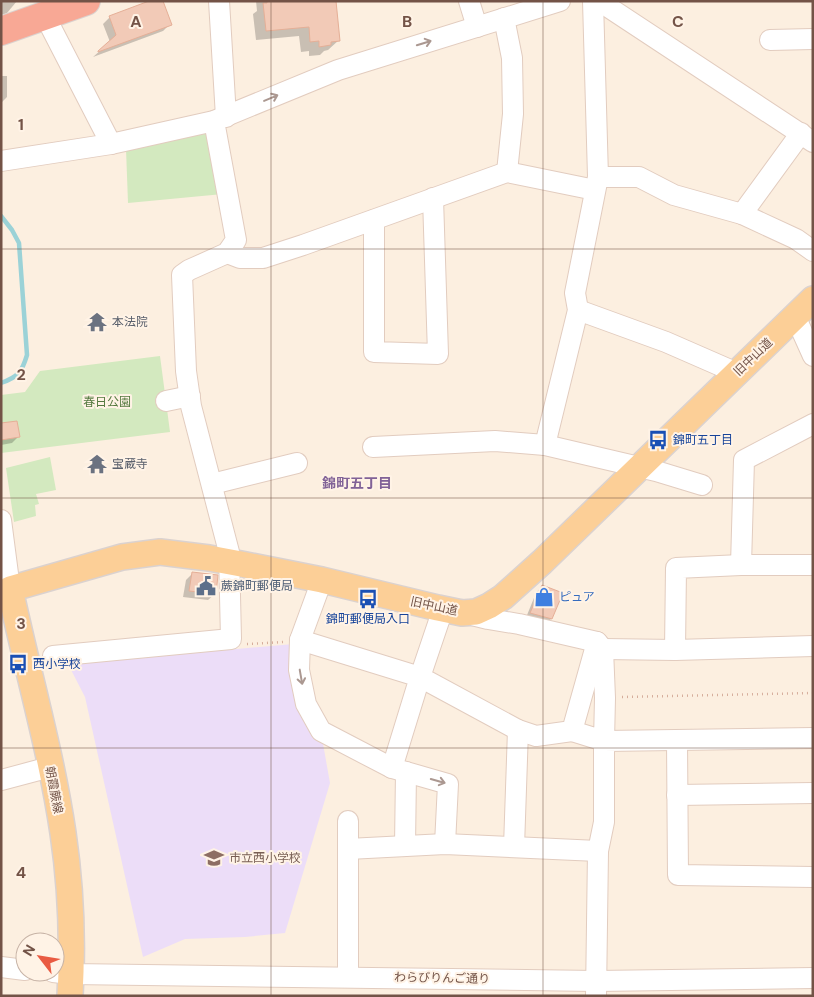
<svg xmlns="http://www.w3.org/2000/svg" width="814" height="997" viewBox="0 0 814 997" font-family="'DM Sans','Noto Sans JP',sans-serif">
<style>
.education{fill:#ecddf8}
.green{fill:#d3e9bf}
.shadow{fill:#0003}
.lines{fill:none;stroke-linecap:round;stroke-linejoin:round}
.stream{stroke:#9bd2d7;stroke-width:4.5}
.building{fill:#f2cab7;stroke:#e5af97}
.minor-casing{stroke:#e2ccbf;stroke-width:22}
.major-casing{stroke:#dbd2cf;stroke-width:28}
.highway-casing{stroke:#dbd2cf;stroke-width:30}
.path{stroke:#d6ad9b;stroke-width:2.5;stroke-dasharray:1 4;stroke-linecap:butt}
.minor{stroke:#fff;stroke-width:20}
.major{stroke:#fccf97;stroke-width:25}
.highway{stroke:#f8a895;stroke-width:28}
.oneway{stroke:#ab9891}
.grid{fill:none;stroke:#735347;stroke-width:1;stroke-opacity:0.55}
.labels{text-anchor:middle;stroke-width:4;stroke-linejoin:round;paint-order:stroke}
.worship-label{font-size:12px;fill:#5b616d;stroke:#fff3e6;text-anchor:start}
.street-label{font-size:12px;fill:#735347;stroke:#fff3e6}
.park-label{font-size:12px;fill:#54793f;stroke:#fff3e6}
.transit-label{font-size:12px;fill:#164399;stroke:#fff3e6;text-anchor:start}
.service-label{font-size:12px;fill:#4e5e75;stroke:#fff3e6;text-anchor:start}
.shop-label{font-size:12px;fill:#366cbe;stroke:#fff3e6;text-anchor:start}
.education-label{font-size:12px;fill:#785e54;stroke:#fff3e6;text-anchor:start}
.neighbourhood-label{font-size:14px;font-weight:bold;fill:#816297;stroke:#fff3e6}
.grid-label{font-size:16px;text-anchor:middle;font-weight:bold;fill:#735347;stroke:#fff3e6;stroke-width:4;stroke-linejoin:round;paint-order:stroke}
</style>
<rect width="100%" height="100%" fill="#fcefe0"/>
<path class="education" d="M294,644L322,738L330,783L285,933L245,937L185,939L143,957L85,697L68,664Z"/>
<g class="green">
<path d="M207,127L223,194L128,203L126,149Z"/>
<path d="M160,356L170,432L1,453V395L25,392L40,371Z"/>
<path d="M50,457L56,490L36,494L39,504L35,505L36,516L14,522L6,468Z"/>
</g>
<g class="shadow">
<path d="M1,1H17L7,13L1,15Z"/>
<path d="M256,1H335L339,40L328,50L324,51L320,55L309,56V51L301,52L299,36L256,40L253,14L257,11Z"/>
<path d="M110,17L170,24L163,31L93,57L110,42L103,24Z"/>
<path d="M1,70L2,76H7V97L1,103Z"/>
<path d="M1,425L18,437L12,443L1,445Z"/>
<path d="M192,574L215,594L208,600L183,597L186,580Z"/>
<path d="M542,586L561,594L551,619L544,625L525,620L536,593Z"/>
</g>
<g class="lines">
<path class="stream" d="M1,216L12,230L19,243L27,355C22,372 18,377 1,383"/>
</g>
<g class="building">
<path d="M149,1H163L172,25L98,52V51L116,35L109,16Z"/>
<path d="M267,1H336L340,41L331,42V45L319,47V41L310,42L309,27L266,31L263,3H267Z"/>
<path d="M17,421L20,437L1,440V423Z"/>
<path d="M192,572L218,575L216,594L189,591Z"/>
<path d="M542,585L563,593L552,619L530,613Z"/>
</g>
<g class="lines">
<defs>
<g id="minor">
<path d="M219,1L226,117"/>
<path d="M469,1L477,27"/>
<path d="M599,1L813,142"/>
<path d="M45,16L111,144"/>
<path d="M504,18L512,58L513,114L507,172"/>
<path d="M770,40L813,39"/>
<path d="M1,161L111,144L214,121L338,70L560,1"/>
<path d="M598,177H639L674,195L742,214L796,239L813,251"/>
<path d="M742,214L801,133"/>
<path d="M374,220V352L438,354L433,198"/>
<path d="M227,253L240,258H263L303,245L507,172L595,190"/>
<path d="M578,310L666,342L737,373"/>
<path d="M795,316L813,356"/>
<path d="M166,401L190,396"/>
<path d="M545,445L578,310L575,293L598,177L593,1"/>
<path d="M373,447L495,441L545,445L656,471L702,485"/>
<path d="M212,484L297,463"/>
<path d="M1,520L10,589L1,591"/>
<path d="M741,565L744,460L813,424"/>
<path d="M322,580L300,640L299,670L306,704L321,731L392,768L448,784L445,844"/>
<path d="M443,609L420,677L518,730"/>
<path d="M464,613L488,619L519,624L597,642L603,649L605,698L604,741L572,731"/>
<path d="M300,640L420,677L392,768"/>
<path d="M603,649L675,650L813,646"/>
<path d="M675,650L676,568L741,565H813"/>
<path d="M53,656L231,639L229,552L191,406L186,371L182,275L189,270L227,253L236,240L214,121"/>
<path d="M677,740L678,875L813,877"/>
<path d="M1,780L50,767"/>
<path d="M677,795L813,793"/>
<path d="M405,846L406,772"/>
<path d="M514,847L518,730L536,736L572,731L597,642"/>
<path d="M348,849L445,844L598,851"/>
<path d="M1,967L25,970"/>
<path d="M53,972L71,974L596,981L813,978"/>
<path d="M348,977V821"/>
<path d="M596,996L598,851L604,822V741L813,738"/>
</g>
<path id="major" d="M70,996C73,942 71,887 63,833C51,751 27,670 10,589L122,557L160,552L209,558L241,564L322,580L438,608L462,613L476,612L489,606L503,597L542,562L813,299"/>
<path id="highway" d="M1,31L86,1"/>
</defs>
<use href="#minor" class="minor-casing"/>
<use href="#major" class="major-casing"/>
<use href="#highway" class="highway-casing"/>
<g class="path">
<path d="M247,644L284,642"/>
<path d="M622,697L813,693"/>
</g>
<use href="#minor" class="minor"/>
<use href="#major" class="major"/>
<use href="#highway" class="highway"/>
</g>
<defs><path id="oneway-shaft" d="M-6 0H5M1.5-3L5.5 0L1.5 3" fill="none" stroke-width="1.6" stroke-linecap="round" stroke-linejoin="round" transform="scale(1.25)"/></defs>
<g class="oneway">
<use href="#oneway-shaft" transform="translate(424 43) rotate(-17)"/>
<use href="#oneway-shaft" transform="translate(271 98) rotate(-23)"/>
<use href="#oneway-shaft" transform="translate(301 677) rotate(80)"/>
<use href="#oneway-shaft" transform="translate(438 781) rotate(16)"/>
</g>
<path class="grid" d="M271,1V996M543,1V996M1,249H813M1,498H813M1,748H813"/>
<defs>
<symbol id="temple-bare" viewBox="-9 -9 18 18"><path d="M0-6L5-2H3V0L6.5 2.5H4V6H1.5V3h-3V6H-4V2.5H-6.5L-3 0V-2H-5Z" fill="#6b7280" stroke="#fff3e6" stroke-width="2.5" paint-order="stroke"/></symbol>
<symbol id="bus-bare" viewBox="-9 -9 18 18"><path d="M-5-6H5V4H4V6H2V4H-2V6H-4V4H-5ZM-3.5-4V0h7V-4ZM-3.5 1.2v1.5H-2V1.2ZM2 1.2v1.5H3.5V1.2Z" fill="#1a4fb4" stroke="#fff3e6" stroke-width="2.5" paint-order="stroke"/></symbol>
<symbol id="civic-bare" viewBox="-9 -9 18 18"><path d="M-.6-6.5H3V-4.5H.6V-3L4-1V1h2V6H-6V1h2V-1L-.6-3ZM-1.2 2.5V6h2.4V2.5Z" fill="#5c6f8a" stroke="#fff3e6" stroke-width="2.5" paint-order="stroke"/></symbol>
<symbol id="shop-bare" viewBox="-9 -9 18 18"><path d="M-5-2.5h2.3a2.7 3.5 0 0 1 5.4 0H5L5.5 6h-11ZM-1.5-2.5h3a1.5 2.3 0 0 0-3 0Z" fill="#3f7fe0" stroke="#fff3e6" stroke-width="2.5" paint-order="stroke"/></symbol>
<symbol id="school-bare" viewBox="-9 -9 18 18"><path d="M0-5L7-2L0 1L-7-2ZM-4 1L0 2.5L4 1V4Q0 6-4 4Z" fill="#8d6e63" stroke="#fff3e6" stroke-width="2.5" paint-order="stroke"/></symbol>
</defs>
<g fill-rule="evenodd">
<use href="#temple-bare" x="83" y="308" width="28" height="28"/>
<use href="#bus-bare" x="644" y="426" width="28" height="28"/>
<use href="#temple-bare" x="83" y="450" width="28" height="28"/>
<use href="#civic-bare" x="192" y="572" width="28" height="28"/>
<use href="#shop-bare" x="530" y="583" width="28" height="28"/>
<use href="#bus-bare" x="354" y="585" width="28" height="28"/>
<use href="#bus-bare" x="4" y="650" width="28" height="28"/>
<use href="#school-bare" x="200" y="844" width="28" height="28"/>
</g>
<g class="labels">
<g class="worship-label">
<text x="112" y="326">本法院</text>
<text x="112" y="468">宝蔵寺</text>
</g>
<g class="street-label">
<text transform="translate(753 357) rotate(-44)" y="4">旧中山道</text>
<text transform="translate(434 606) rotate(12)" y="4">旧中山道</text>
<text transform="translate(54 790) rotate(79)" y="4">朝霞蕨線</text>
<text transform="translate(442 978) rotate(1)" y="4">わらびりんご通り</text>
</g>
<g class="park-label">
<text x="107" y="406">春日公園</text>
</g>
<g class="transit-label">
<text x="673" y="444">錦町五丁目</text>
<text x="368" y="623" text-anchor="middle">錦町郵便局入口</text>
<text x="33" y="668">西小学校</text>
</g>
<g class="service-label">
<text x="221" y="590">蕨錦町郵便局</text>
</g>
<g class="shop-label">
<text x="559" y="601">ピュア</text>
</g>
<g class="education-label">
<text x="229" y="862">市立西小学校</text>
</g>
<g class="neighbourhood-label">
<text x="357" y="488">錦町五丁目</text>
</g>
</g>
<g class="grid-label">
<text x="136" y="27">A</text>
<text x="407" y="27">B</text>
<text x="678" y="27">C</text>
<text x="21" y="130">1</text>
<text x="21" y="380">2</text>
<text x="21" y="629">3</text>
<text x="21" y="878">4</text>
</g>
<rect width="814" height="997" fill="none" stroke="#735347" stroke-width="5"/>
<g transform="translate(40 957) rotate(301)"><circle r="24" fill="#fff3e6" stroke="#c7b3a6"/>
<path d="M0-4L9 19L0 12L-9 19Z" fill="#e95b42"/>
<text y="-8" font-size="14" font-weight="bold" text-anchor="middle" fill="#735347">N</text>
</g>
</svg>
